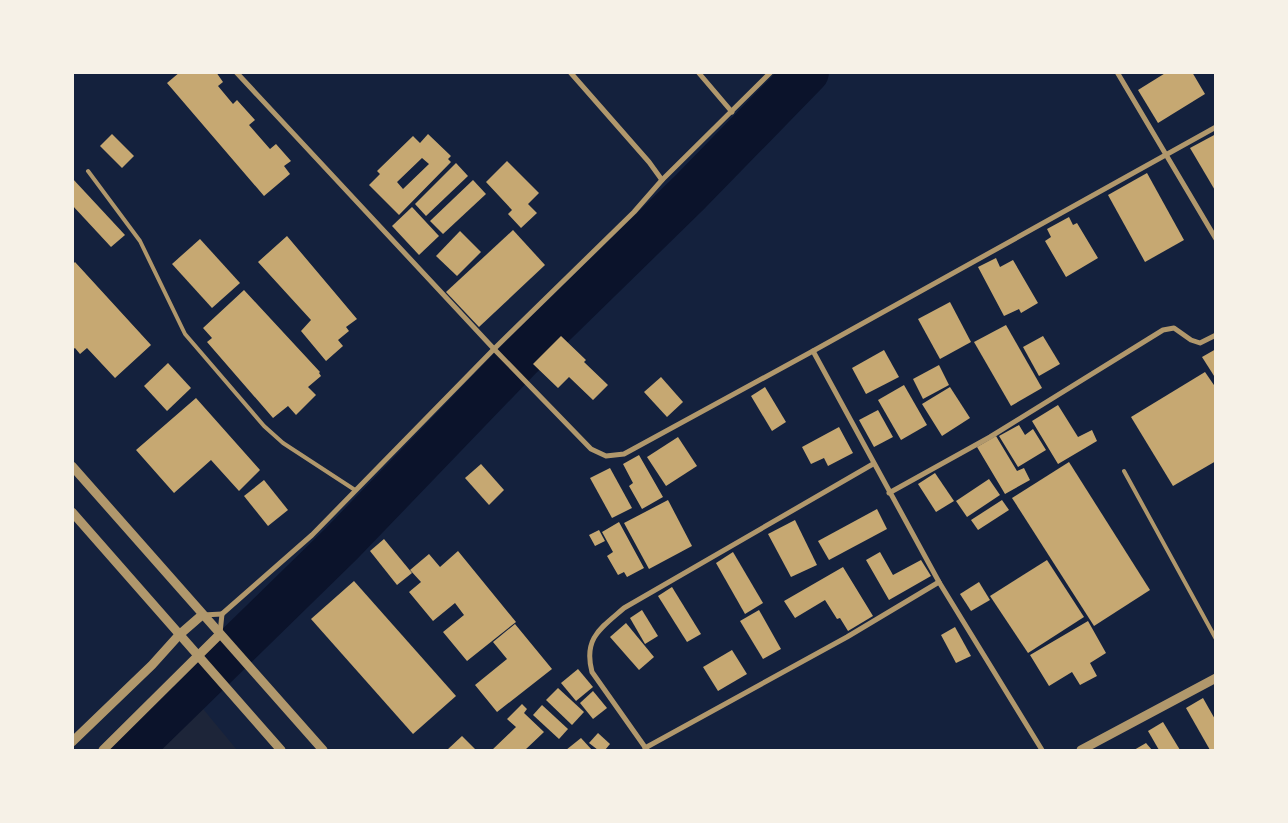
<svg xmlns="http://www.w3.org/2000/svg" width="1288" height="823" viewBox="0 0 1288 823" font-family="Mulish,sans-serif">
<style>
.green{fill:#1d2539}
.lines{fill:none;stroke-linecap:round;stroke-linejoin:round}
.river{stroke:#0b132b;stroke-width:44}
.building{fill:#c6a872;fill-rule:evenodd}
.service{stroke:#b1986c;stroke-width:4}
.minor{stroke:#b1986c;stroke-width:5}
.tertiary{stroke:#b1986c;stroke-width:9}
</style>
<rect width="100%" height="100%" fill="#14213d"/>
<path class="green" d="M199,704L237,750H152Z"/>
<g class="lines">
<path class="river" d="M130,750L342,543L520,358L690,192L807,72"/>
</g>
<g class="building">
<path d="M180,72H216L223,82L218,86L233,104L237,100L255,120L249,125L270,149L276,144L291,161L284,166L290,174L264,196L167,83Z"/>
<path d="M1167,72H1192L1205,94L1158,123L1138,90Z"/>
<path d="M112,134L134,156L122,168L100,146Z"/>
<path d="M428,134L451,156L448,159L451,162L399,215L369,185L380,174L377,171L413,136L420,143ZM422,158L429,164L403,189L397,182Z"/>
<path d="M1216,134V192L1190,148Z"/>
<path d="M507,161L539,193L528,204L537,213L521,228L508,214L512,210L486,182Z"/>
<path d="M456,163L468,176L426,216L415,204Z"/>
<path d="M1147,173L1184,240L1145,262L1108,195Z"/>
<path d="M72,178L125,235L111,247L72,205Z"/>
<path d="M473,180L486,194L443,234L430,221Z"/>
<path d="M412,207L439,236L419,255L392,226Z"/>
<path d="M1069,217L1073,225L1077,223L1098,258L1066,277L1045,241L1051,237L1047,229Z"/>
<path d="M513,230L545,265L479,327L446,292Z"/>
<path d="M460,231L481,252L457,276L436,256Z"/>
<path d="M287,236L357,319L346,327L349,331L338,340L343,346L326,361L301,331L311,320L258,262Z"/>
<path d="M200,239L240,283L212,308L172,264Z"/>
<path d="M996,258L1000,267L1013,260L1038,303L1021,313L1019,309L1004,316L978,267Z"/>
<path d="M75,262L151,345L115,378L87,348L80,354L75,348L72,350V265Z"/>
<path d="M244,290L320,372L319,373L321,376L308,387L316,395L296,415L288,406L273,418L207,342L212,338L203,328Z"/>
<path d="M950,302L971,342L940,359L918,319Z"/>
<path d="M1006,325L1042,388L1011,406L974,342Z"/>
<path d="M561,336L586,360L584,362L608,385L593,400L569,377L558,388L533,364Z"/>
<path d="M1043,336L1060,364L1039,376L1023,347Z"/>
<path d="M1216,349V379L1202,357Z"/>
<path d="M884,350L899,377L866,394L852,368Z"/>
<path d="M168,363L191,388L167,411L144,386Z"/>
<path d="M939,365L949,385L923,399L913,379Z"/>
<path d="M1205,372L1216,388V461L1173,486L1131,417Z"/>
<path d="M661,377L683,402L667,417L644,392Z"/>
<path d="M904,385L927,425L901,440L878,400Z"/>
<path d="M765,387L786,422L772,431L751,396Z"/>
<path d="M950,387L970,418L942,436L922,404Z"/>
<path d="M196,398L260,470L239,491L211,460L174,493L136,450Z"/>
<path d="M1058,405L1078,437L1092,430L1097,441L1058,464L1032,421Z"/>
<path d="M878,410L893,437L874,447L859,420Z"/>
<path d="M1019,425L1025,435L1033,429L1046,450L1018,467L999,436Z"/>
<path d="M839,427L853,453L828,466L824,458L811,464L802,447Z"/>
<path d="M996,436L1017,471L1024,468L1030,480L1005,494L977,447Z"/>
<path d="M678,437L697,466L666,486L647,457Z"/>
<path d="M639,455L663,497L642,509L629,486L633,483L623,464Z"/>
<path d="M1069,462L1150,590L1094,626L1012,498Z"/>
<path d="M481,464L504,490L489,505L465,478Z"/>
<path d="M610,468L632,508L612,518L590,478Z"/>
<path d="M935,473L954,501L936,512L918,484Z"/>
<path d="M989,479L1000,495L967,517L956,501Z"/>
<path d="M264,480L288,510L268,526L244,496Z"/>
<path d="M668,500L692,546L649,569L624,523Z"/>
<path d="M1002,500L1009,510L978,530L971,520Z"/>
<path d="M877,509L887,529L829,560L818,541Z"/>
<path d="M795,520L817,565L791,577L768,534Z"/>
<path d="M619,522L644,568L627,577L624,572L618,575L607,556L613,552L602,532Z"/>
<path d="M599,530L605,541L595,546L589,535Z"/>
<path d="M384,539L412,573L397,585L370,551Z"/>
<path d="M458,551L516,622L467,661L443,632L464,615L455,603L433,621L409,592L421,582L410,570L429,554L440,567Z"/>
<path d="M733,552L763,603L745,614L716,563Z"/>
<path d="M880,552L893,575L921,560L931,576L889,600L866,560Z"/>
<path d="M1047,560L1084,617L1028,653L990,596Z"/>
<path d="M843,567L873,616L848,631L840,618L837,619L825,600L795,618L784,601Z"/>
<path d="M354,581L456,696L413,734L311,619Z"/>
<path d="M979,582L990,600L971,611L960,594Z"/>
<path d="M672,587L701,634L687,642L658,596Z"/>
<path d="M642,610L658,636L645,644L630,618Z"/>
<path d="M759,610L781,649L763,659L740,621Z"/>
<path d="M1088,621L1106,653L1090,663L1097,676L1080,685L1072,672L1049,686L1030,655Z"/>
<path d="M626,623L654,657L639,670L610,637Z"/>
<path d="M515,624L552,669L497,712L475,685L507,659L493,642Z"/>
<path d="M955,627L971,656L956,663L941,635Z"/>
<path d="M732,650L747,674L718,691L703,667Z"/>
<path d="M578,669L593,687L576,701L561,683Z"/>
<path d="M558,688L584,712L572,725L546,700Z"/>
<path d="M593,691L607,708L593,719L580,703Z"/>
<path d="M1203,698L1216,721V750H1210L1186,708Z"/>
<path d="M522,704L527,709L524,713L544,732L525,750H492L516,727L507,719Z"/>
<path d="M542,705L568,729L559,739L533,715Z"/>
<path d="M1163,722L1180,750H1159L1148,731Z"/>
<path d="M598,733L610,744L605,750H598L589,743Z"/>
<path d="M462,736L476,750H447Z"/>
<path d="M581,738L592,750H566Z"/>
<path d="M1146,743L1152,750H1134Z"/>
</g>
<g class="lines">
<g class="service">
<path d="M88,171L140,241L185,334L264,426L283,443L355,490"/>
<path d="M1124,471L1216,639"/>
</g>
<g class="minor">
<path d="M236,72L494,349L591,449L606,456L624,454L813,351L939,582L1042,750"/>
<path d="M570,72L649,162L662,180"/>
<path d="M698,72L732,112"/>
<path d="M1117,72L1216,239"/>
<path d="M813,351L1216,127"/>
<path d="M889,493L990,437L1163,330L1174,328L1191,340L1200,343L1216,335"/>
<path d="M222,614L312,535L494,349L634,212L662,180L771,72"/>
<path d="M203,615L222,614"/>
<path d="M220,633L222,614"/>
<path d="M645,748L847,637L939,582"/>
<path d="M647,750L592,672C583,638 601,628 624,608L873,464"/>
</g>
<g class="tertiary">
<path d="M72,466L323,750"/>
<path d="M72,512L281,750"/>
<path d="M72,742L152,665L179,635L202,615"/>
<path d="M103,750L219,635"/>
<path d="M1081,750L1216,678"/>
</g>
</g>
<rect width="1288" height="823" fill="none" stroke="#f6f1e7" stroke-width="148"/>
</svg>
